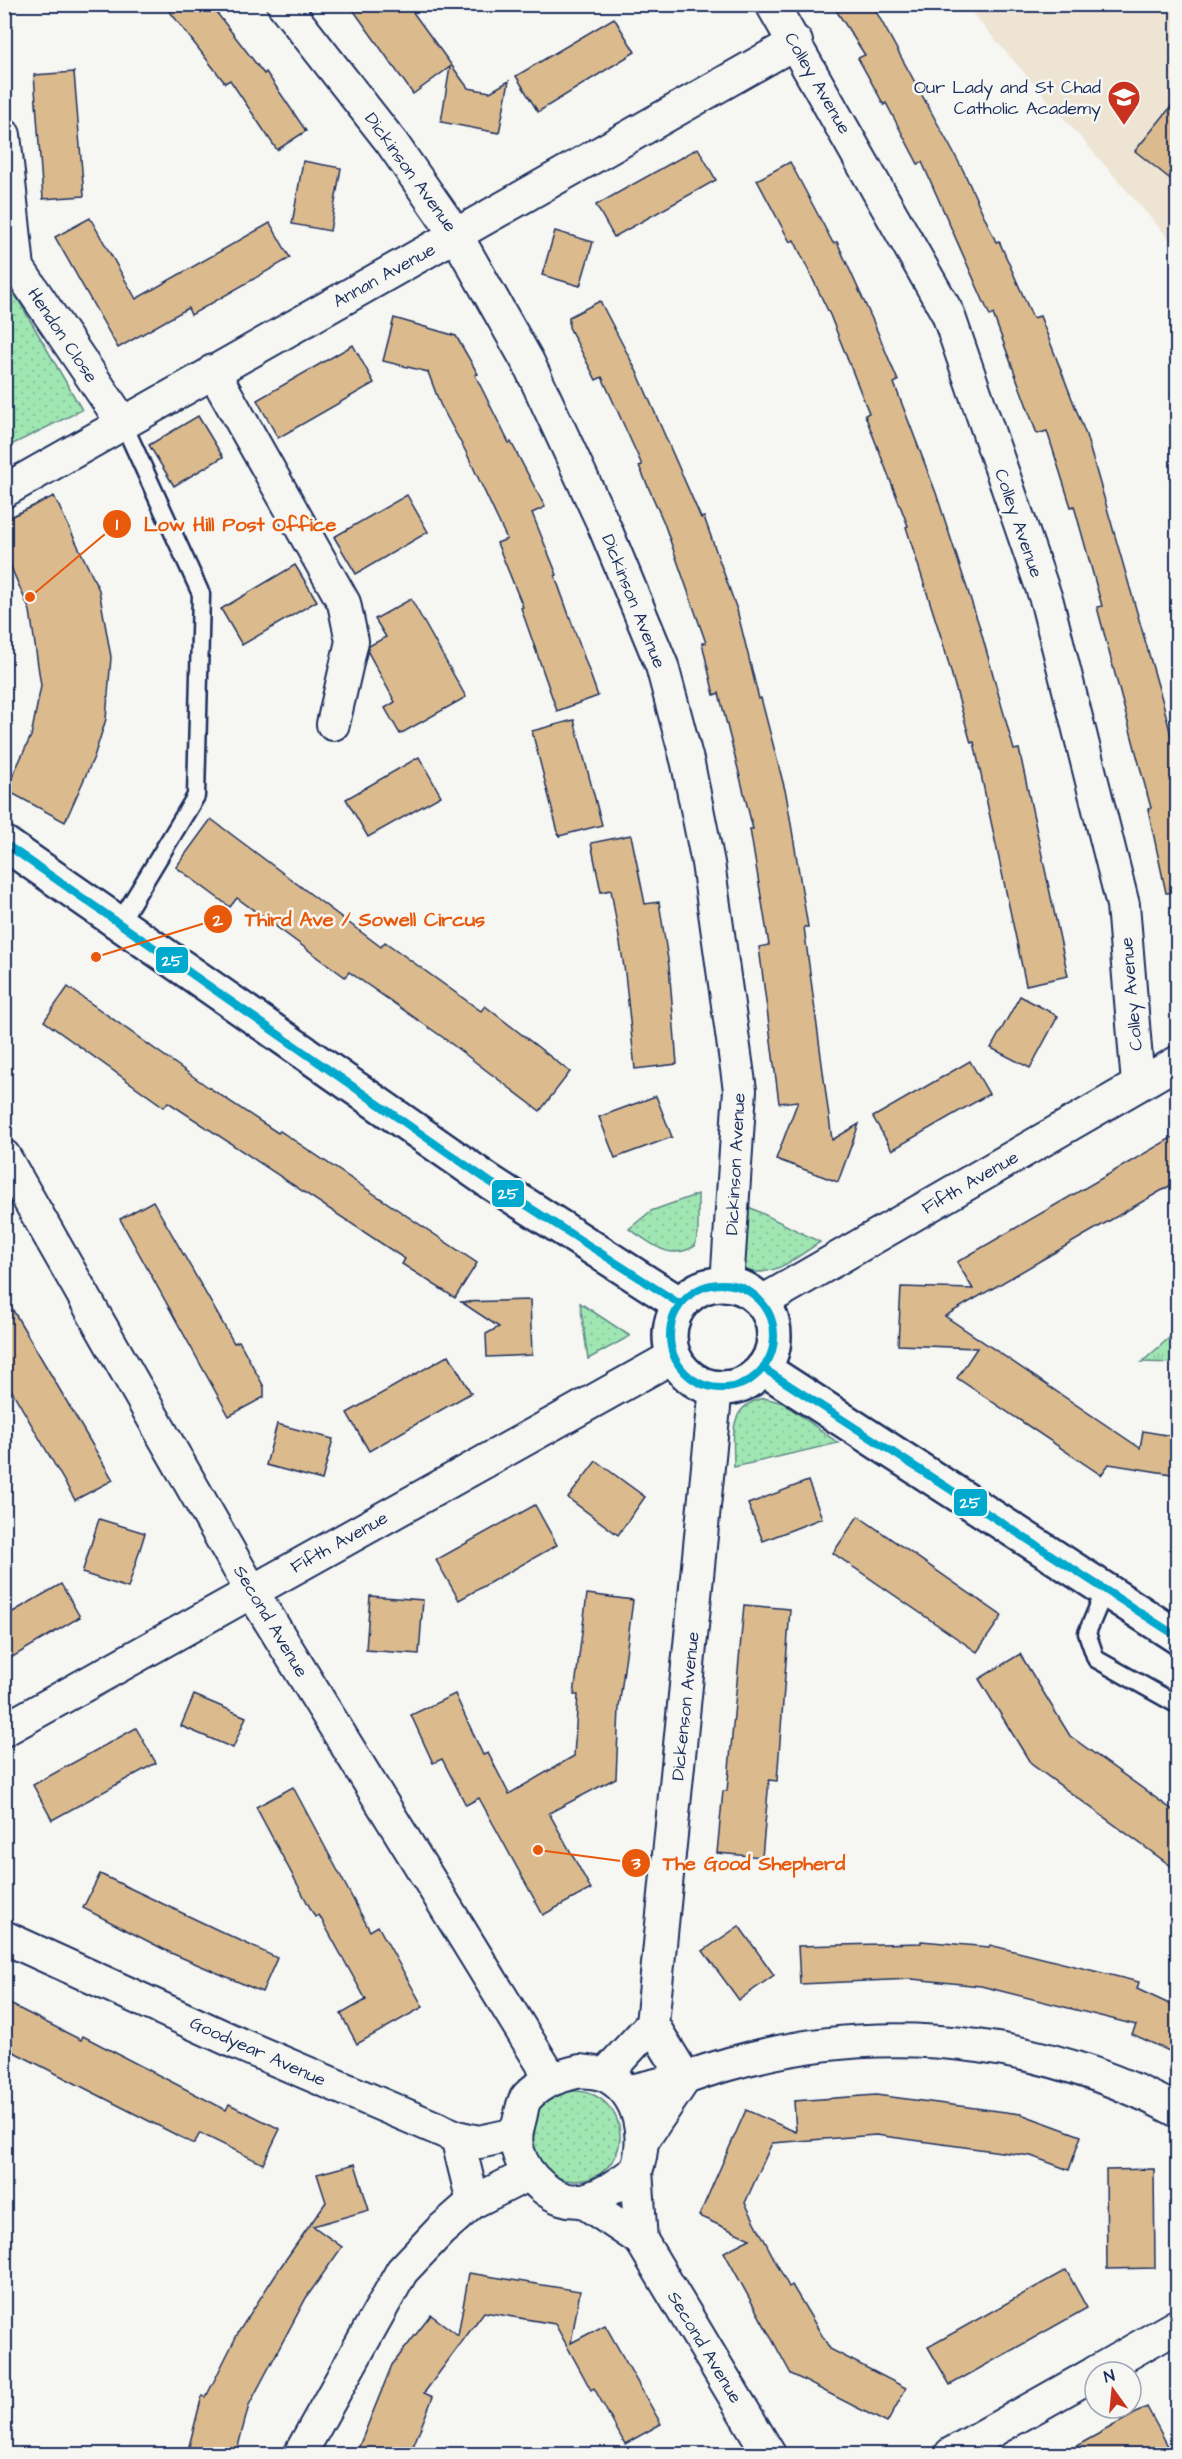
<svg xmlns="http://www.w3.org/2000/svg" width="1182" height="2459" viewBox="0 0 1182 2459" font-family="'Architects Daughter',sans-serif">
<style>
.built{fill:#eee4d4}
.grass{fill:url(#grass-dots);stroke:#5e8a88;stroke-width:1.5}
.park{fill:url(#park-tufts);stroke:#5e8a88;stroke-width:1.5}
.building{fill:#dbbb8e;stroke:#1b2f5e;stroke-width:1.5}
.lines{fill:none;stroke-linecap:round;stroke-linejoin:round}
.lane-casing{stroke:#1b2f5e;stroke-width:21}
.street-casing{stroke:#1b2f5e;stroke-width:36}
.secondary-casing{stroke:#1b2f5e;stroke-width:38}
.lane{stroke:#f6f6f2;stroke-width:16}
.street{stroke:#f6f6f2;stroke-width:32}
.secondary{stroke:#f6f6f2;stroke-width:33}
.bus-1-casing{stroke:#f6f6f2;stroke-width:12}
.bus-1{stroke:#00a9ce;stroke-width:8}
.labels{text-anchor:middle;stroke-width:5;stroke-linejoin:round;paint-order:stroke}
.street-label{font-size:18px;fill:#1b2f5e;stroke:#f6f6f2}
.poi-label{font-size:18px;fill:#1b2f5e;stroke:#f6f6f2;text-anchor:end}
.leader{fill:none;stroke:#e8590c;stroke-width:2}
.callout-dot{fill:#e8590c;stroke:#f6f6f2;stroke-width:2}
.mark-label{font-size:18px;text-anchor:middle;font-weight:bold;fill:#fff}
.callout-label{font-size:20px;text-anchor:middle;font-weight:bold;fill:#e8590c;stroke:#f6f6f2;stroke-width:5;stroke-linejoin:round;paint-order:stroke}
.line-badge{stroke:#f6f6f2;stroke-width:2}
.badge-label{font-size:16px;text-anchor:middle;font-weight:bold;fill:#fff}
</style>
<defs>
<pattern id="grass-dots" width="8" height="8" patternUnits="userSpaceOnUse" patternTransform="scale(1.5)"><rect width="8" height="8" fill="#a0e6b2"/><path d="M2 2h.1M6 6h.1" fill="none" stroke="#89c69c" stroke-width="1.8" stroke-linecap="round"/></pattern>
<pattern id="park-tufts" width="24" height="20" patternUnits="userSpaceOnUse" patternTransform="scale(1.5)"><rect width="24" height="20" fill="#a0e6b2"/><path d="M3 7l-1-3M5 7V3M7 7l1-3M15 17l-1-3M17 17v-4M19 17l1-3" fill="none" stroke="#89c69c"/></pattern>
</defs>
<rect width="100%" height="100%" fill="#f6f6f2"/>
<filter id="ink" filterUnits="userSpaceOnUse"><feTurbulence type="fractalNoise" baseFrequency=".0167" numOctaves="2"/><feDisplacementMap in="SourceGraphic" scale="12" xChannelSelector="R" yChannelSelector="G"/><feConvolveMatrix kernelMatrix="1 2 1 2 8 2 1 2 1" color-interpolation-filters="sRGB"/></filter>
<g filter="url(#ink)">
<path class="built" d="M965,5H1177V248Z"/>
<g class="grass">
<path d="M4,275L82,410L5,448H4Z"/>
<path d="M698,1194V1233L695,1246C668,1262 652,1243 629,1229L651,1211Z"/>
<path d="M745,1205L820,1242C797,1257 775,1277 747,1271L742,1262Z"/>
<path d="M580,1303L630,1336L588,1359Z"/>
<path d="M764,1398L783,1403L838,1443L734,1467C734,1435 727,1406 764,1398Z"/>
<circle cx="575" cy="2136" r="45"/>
</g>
<path class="park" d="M1177,1331V1363L1142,1362Z"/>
<g class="building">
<path d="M164,4H210L264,74L266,72L306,131L277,150L230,80L225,83Z"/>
<path d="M349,4H407L468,88L490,92L509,81L499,133L441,122L450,67L413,94Z"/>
<path d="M832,4H872L963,170L996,242L999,241L1033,318L1040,316L1086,435L1163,703L1178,764V892L1166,893L1148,809L1151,808L1097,607L1102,606L1074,506L1071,507L1047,431L1037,434L993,314L990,316L922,162L918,164L886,103L884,105L858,58L865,55Z"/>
<path d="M614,18L635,52L538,112L516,76Z"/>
<path d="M74,72L84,196L43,199L34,75Z"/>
<path d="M1178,98V185L1135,151Z"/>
<path d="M698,148L716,180L614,237L596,205Z"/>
<path d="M303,161L341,168L330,231L292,224Z"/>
<path d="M790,162L833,243L837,242L873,321L898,381L894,383L936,493L980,628L1014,750L1019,749L1068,976L1026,985L974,742L971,743L942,640L906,527L908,526L865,415L869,413L830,315L794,240L790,242L757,180Z"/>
<path d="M90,218L136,299L270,223L290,258L191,315L188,308L118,348L55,237Z"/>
<path d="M555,231L593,242L580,286L542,275Z"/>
<path d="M600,301L638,374L701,518L704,517L737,610L759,699L761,698L786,794L808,927H804L832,1140L859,1124L838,1182L776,1159L798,1101L779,1103L759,947L769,945L750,829H753L719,693L714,695L702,643H706L664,523L639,466L642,465L602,377L596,380L569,327V317Z"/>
<path d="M394,318L456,336L478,374L475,375L509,443L511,442L545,507L532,513L557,575L555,576L598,696L557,711L521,608L523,607L497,543L507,539L466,452L440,404L428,372L383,361Z"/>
<path d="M353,345L374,383L278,438L257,400Z"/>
<path d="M198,416L223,457L174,486L149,445Z"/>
<path d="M407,495L428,532L356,574L334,537Z"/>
<path d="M54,496L99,590L111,657L106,719L94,757L65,822L6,790L31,736L41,686L30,611L4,551V520Z"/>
<path d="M295,565L317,601L242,645L221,609Z"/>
<path d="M411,599L466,697L400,734L385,708L395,702L368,652L369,646L386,637L375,619Z"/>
<path d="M574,720L602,825L559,836L532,731Z"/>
<path d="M419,757L441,796L368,837L346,799Z"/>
<path d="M211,819L381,947L385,942L481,1011L485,1006L570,1072L540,1111L441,1036L349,972L345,977L237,898L230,907L176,867Z"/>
<path d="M631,835L645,904L659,902L669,966L677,1064L635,1069L625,973L611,890L601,892L591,843Z"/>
<path d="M68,987L208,1087L278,1133L280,1131L477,1263L455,1298L402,1264L405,1259L168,1102L164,1107L44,1021Z"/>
<path d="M1020,996L1058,1016L1030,1068L991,1048Z"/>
<path d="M970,1061L989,1094L892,1150L873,1117Z"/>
<path d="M656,1096L672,1137L615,1158L599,1117Z"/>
<path d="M1178,1134V1181L945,1316L1140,1448L1143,1431L1178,1437V1475L1109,1464L1101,1475L957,1378L977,1348L898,1345L901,1287L973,1289L957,1262Z"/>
<path d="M153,1201L234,1343L239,1341L264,1387V1397L229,1416L120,1219Z"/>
<path d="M4,1295L113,1480L75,1500L4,1377Z"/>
<path d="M530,1300L532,1355L487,1357L486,1334L499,1327L461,1302Z"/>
<path d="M449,1355L471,1393L369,1451L347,1413Z"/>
<path d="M277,1424L333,1439L322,1480L266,1465Z"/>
<path d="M596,1461L645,1497L618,1535L568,1498Z"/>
<path d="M808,1481L822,1518L763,1541L748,1504Z"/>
<path d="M535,1505L557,1545L459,1600L436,1560Z"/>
<path d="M858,1516L1002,1616L977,1652L833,1553Z"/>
<path d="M99,1519L145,1533L128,1588L82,1573Z"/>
<path d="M61,1584L80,1617L4,1662V1617Z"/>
<path d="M587,1594L633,1600L619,1708L616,1778L549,1813L591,1889L543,1915L479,1798L466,1805L442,1759L433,1763L411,1715L455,1694L483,1755L488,1753L509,1794L574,1756L578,1695H574Z"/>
<path d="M370,1596L423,1600L419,1654L366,1650Z"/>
<path d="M744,1605L790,1609L777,1781L769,1780L762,1857L717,1853L723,1791H727Z"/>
<path d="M1020,1654L1070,1736L1178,1814V1871L1031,1764L979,1679Z"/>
<path d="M194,1695L246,1717L233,1748L181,1726Z"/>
<path d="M136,1728L156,1763L52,1820L33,1785Z"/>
<path d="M293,1787L370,1931L378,1926L423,2007L357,2044L341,2014L366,2000L319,1915L315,1917L256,1807Z"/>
<path d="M100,1874L277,1958L262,1992L171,1953L83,1908Z"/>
<path d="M739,1926L774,1975L739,2000L703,1951Z"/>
<path d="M921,1941L989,1947L990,1945L1139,1982L1137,1989L1178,2008V2055L1132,2034L1136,2025L981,1986L912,1979L800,1984L798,1946L921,1943Z"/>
<path d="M4,2001L81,2040L83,2036L226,2110L229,2104L280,2129L263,2164L200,2133L194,2144L4,2047Z"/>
<path d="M876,2095L1021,2114L1081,2136L1069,2170L1031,2156L876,2135L772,2143L745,2203L789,2287L792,2285L830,2349L906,2388L887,2423L791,2374L724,2252L750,2239L699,2216L746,2110L796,2132L794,2101Z"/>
<path d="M355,2164L369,2210L313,2226L342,2247L306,2298L249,2405L236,2454H187L202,2396L206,2397L239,2331L279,2269L326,2202L317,2174Z"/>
<path d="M1154,2169L1155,2268L1107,2269L1106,2170Z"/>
<path d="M1066,2270L1087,2308L950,2385L928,2347Z"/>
<path d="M469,2273L580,2291L571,2343L605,2325L661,2424L625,2444L594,2388L591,2390L555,2324L484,2312L424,2393L433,2397L410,2454H356L392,2365L431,2315L458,2335Z"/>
<path d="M1147,2407L1168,2446L1153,2454H1062Z"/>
</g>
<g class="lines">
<defs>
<g id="lane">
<path d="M120,922L196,796L201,594L123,423"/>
<path d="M1105,1590L1087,1633L1096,1659L1178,1705"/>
</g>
<g id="street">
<path d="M283,4L392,143L456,235L528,362L602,521L662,666L688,764L708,863L740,1090L727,1284"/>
<path d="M772,4L948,314L1047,602L1123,905L1138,1084"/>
<path d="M4,135L18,268L123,423"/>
<path d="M213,371L344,603L352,641L333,724"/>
<path d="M4,491L796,42"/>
<path d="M4,1156L251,1590L551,2078"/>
<path d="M762,1302L1178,1062"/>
<path d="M4,1730L674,1356"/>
<path d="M4,1937L239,2044L457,2137L479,2142L516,2134"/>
<path d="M652,2024L716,1387"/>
<path d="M580,2071C588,2072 599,2072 607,2076C641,2094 648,2138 636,2171C619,2183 604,2195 583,2200C555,2206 525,2176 518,2151C514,2138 518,2126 521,2114C522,2109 523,2101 527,2097C541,2081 560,2076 580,2071Z"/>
<path d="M605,2075L652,2024L685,2078C849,2019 1023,2029 1178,2111"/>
<path d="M627,2092L685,2078L643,2140"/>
<path d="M457,2137L473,2202"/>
<path d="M581,2200L641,2240L636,2171"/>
<path d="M641,2240L769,2454"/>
<path d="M1096,2372L1178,2325"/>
<path d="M300,2454L402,2271L440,2231L473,2202L529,2174"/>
<path d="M951,2454L1095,2373"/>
</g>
<g id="secondary">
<path d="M4,843L490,1182L680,1304"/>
<circle cx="722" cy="1336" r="52"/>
<path d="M763,1368L1178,1637"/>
</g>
</defs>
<use href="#lane" class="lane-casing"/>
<use href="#street" class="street-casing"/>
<use href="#secondary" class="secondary-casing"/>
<use href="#lane" class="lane"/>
<use href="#street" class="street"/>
<use href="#secondary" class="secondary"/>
<defs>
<g id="bus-1">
<path d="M4,843L490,1182L680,1304"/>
<circle cx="722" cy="1336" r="52"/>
<path d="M763,1368L1178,1637"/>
</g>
</defs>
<use href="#bus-1" class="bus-1-casing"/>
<use href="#bus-1" class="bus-1"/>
</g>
</g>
<defs>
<symbol id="school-pin" viewBox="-11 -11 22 30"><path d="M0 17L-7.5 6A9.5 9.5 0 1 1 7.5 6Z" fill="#c8321e" stroke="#f6f6f2"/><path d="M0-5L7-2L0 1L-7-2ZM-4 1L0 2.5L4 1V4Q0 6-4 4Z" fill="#fff"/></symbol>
</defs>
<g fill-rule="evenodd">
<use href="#school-pin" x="1105" y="78" width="38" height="52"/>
</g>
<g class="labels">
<g class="street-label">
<text transform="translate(818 83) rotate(60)" y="6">Colley Avenue</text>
<text transform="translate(411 172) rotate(54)" y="6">Dickinson Avenue</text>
<text transform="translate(384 275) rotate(-29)" y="6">Annan Avenue</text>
<text transform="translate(63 335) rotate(56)" y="6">Hendon Close</text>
<text transform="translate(1019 523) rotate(71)" y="6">Colley Avenue</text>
<text transform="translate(634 601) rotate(68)" y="6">Dickinson Avenue</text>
<text transform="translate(1131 994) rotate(-95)" y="6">Colley Avenue</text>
<text transform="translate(735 1164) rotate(-87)" y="6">Dickinson Avenue</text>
<text transform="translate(970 1182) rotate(-30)" y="6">Fifth Avenue</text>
<text transform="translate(339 1542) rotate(-29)" y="6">Fifth Avenue</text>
<text transform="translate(271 1621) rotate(59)" y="6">Second Avenue</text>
<text transform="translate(685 1706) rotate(-84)" y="6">Dickenson Avenue</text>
<text transform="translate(258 2051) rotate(24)" y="6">Goodyear Avenue</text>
<text transform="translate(705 2347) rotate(59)" y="6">Second Avenue</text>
</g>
<g class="poi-label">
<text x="1101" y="93">Our Lady and St Chad<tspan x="1101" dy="21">Catholic Academy</tspan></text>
</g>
</g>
<path class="leader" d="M30 597L117 524M96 957L218 919M538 1850L636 1863"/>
<g class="callout-dot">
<circle cx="30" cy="597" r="6"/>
<circle cx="96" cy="957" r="6"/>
<circle cx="538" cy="1850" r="6"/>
<circle cx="117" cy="524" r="15"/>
<circle cx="218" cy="919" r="15"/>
<circle cx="636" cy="1863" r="15"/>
</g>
<g class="mark-label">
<text x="117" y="530">1</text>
<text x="218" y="926">2</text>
<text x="636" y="1869">3</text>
</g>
<g class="callout-label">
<text x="240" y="531">Low Hill Post Office</text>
<text x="365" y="926">Third Ave / Sowell Circus</text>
<text x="754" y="1870">The Good Shepherd</text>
</g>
<g class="line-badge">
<rect x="155" y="946" width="34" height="28" rx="6" fill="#00a9ce"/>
<rect x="491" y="1179" width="34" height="29" rx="6" fill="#00a9ce"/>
<rect x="953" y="1488" width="35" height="29" rx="6" fill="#00a9ce"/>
</g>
<g class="badge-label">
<text x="172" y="966">25</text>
<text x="508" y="1199">25</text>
<text x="970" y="1508">25</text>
</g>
<rect width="1182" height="2459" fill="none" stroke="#f6f6f2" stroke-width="24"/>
<rect x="12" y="12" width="1158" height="2435" fill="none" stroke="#1b2f5e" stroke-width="2" filter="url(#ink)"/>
<g transform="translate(1113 2390) rotate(345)"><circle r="28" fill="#f6f6f2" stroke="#9ea6b7" stroke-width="1.5"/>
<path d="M0-4.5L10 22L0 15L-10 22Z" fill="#c8321e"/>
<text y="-9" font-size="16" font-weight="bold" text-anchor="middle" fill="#1b2f5e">N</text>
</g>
</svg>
